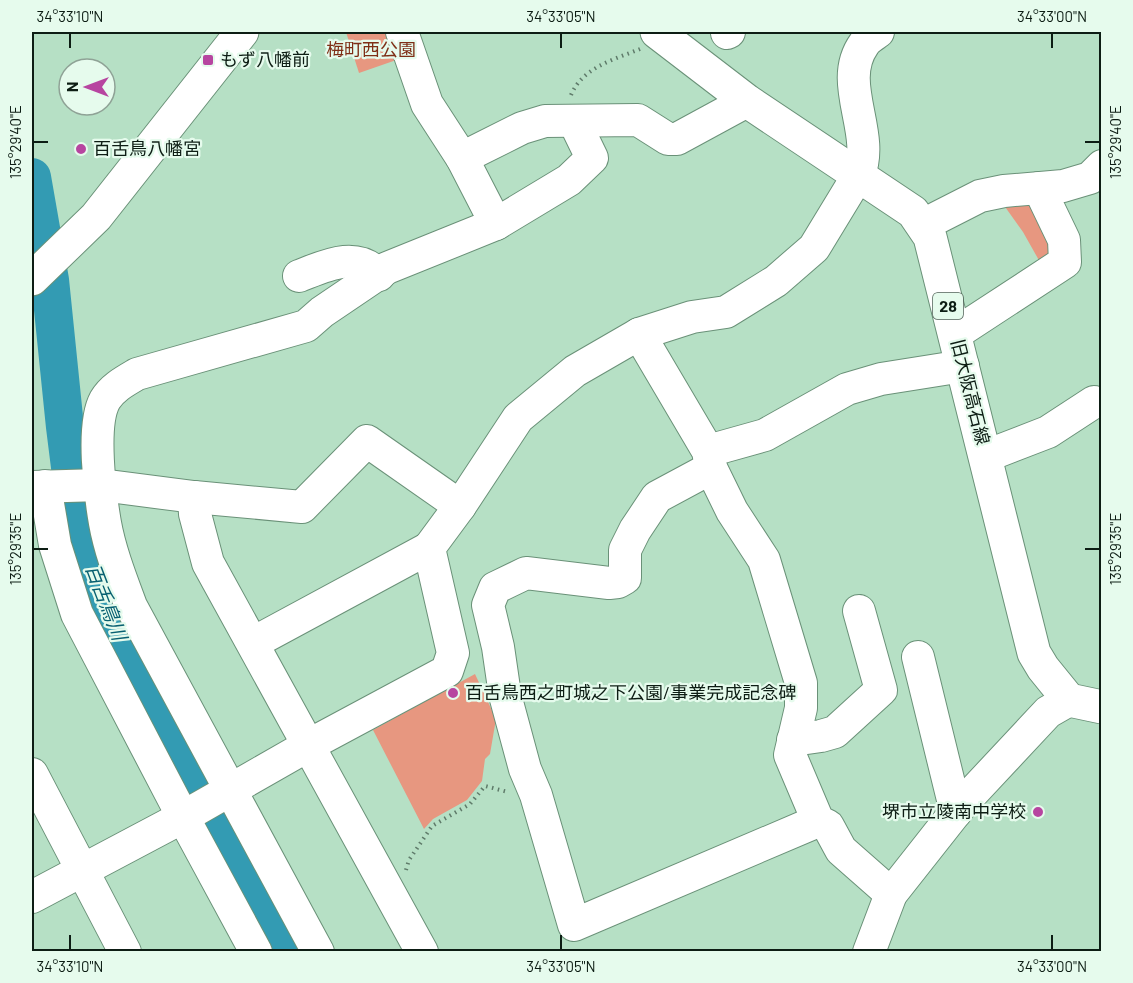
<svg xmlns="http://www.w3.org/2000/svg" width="1133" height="983" viewBox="0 0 1133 983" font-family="Barlow,'Noto Sans JP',sans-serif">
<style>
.green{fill:#e79780}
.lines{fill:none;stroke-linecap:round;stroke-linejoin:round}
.river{stroke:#339bb3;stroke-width:38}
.minor-casing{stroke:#6a9178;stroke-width:34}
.major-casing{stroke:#6a9178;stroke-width:35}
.path{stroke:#5f7b6a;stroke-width:4;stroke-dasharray:1.5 4.5;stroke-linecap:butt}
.minor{stroke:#fff;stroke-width:32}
.major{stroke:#fff;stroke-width:33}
.ticks{fill:none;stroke:#0d1d14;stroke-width:2}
.poi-dot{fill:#b745a0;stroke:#e6fbed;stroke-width:2}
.labels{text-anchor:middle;stroke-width:4.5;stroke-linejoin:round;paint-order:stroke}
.shield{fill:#e6fbed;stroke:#4e6055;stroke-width:1.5}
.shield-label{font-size:16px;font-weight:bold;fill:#0d1d14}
.park-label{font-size:18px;fill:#7f2f17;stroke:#e6fbed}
.poi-label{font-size:18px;fill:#0d1d14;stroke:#e6fbed;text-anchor:start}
.street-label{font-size:18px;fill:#0d1d14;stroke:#e6fbed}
.water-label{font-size:20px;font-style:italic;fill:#086071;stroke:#e6fbed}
.neatline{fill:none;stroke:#0d1d14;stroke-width:2}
.ticks-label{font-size:15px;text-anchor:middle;fill:#0d1d14}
</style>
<rect width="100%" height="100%" fill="#b6e0c5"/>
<g class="green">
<path d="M346,32H394L405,57L359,73Z"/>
<path d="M998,197L1033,199L1056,248L1045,271L1023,232Z"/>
<path d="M475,674L496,719L490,754L485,759L482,781L467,800L433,819L424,829L373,730Z"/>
</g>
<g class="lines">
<path class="river" d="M32,177L50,280L65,427L74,499L85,550L96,589L121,644L205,791L293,952"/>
<defs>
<g id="minor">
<path d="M727,33L729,32"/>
<path d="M462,158L522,128L545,121L638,120L668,139H677L747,101"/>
<path d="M496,224L569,180L592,158L574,121"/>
<path d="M923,225L980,196L1004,191L1063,186L1090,178L1102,166"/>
<path d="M299,276C325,266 356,250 379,275"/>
<path d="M639,334L708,451L711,468L732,511L764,560L801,683V708L790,755L818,821L828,826L841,850L891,894"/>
<path d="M955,334L1065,262L1064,240L1039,188"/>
<path d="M708,451L765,435L847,389L881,379L963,366"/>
<path d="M986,456L1048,432L1094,402"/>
<path d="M711,468L657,497L635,530L625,550V578L618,582L609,583L526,573L495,588L488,605L498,647L505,695L525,769L536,795L574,925L818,821"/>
<path d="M45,486L55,545L77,614L183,817L256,952"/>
<path d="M32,487L101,485L194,497L302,507L367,441L460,506"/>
<path d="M194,497L195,514L208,563L422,952"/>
<path d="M253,643L429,548"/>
<path d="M918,657L956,812"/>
<path d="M793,740L821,736L835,732L881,690L859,611"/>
<path d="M32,774L125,952"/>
<path d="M32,897L183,817L309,745L447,671L453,653L429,548L460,506L518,418L575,371L639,334L692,317L726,312L776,281L814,248L859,174C876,132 836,83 864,44C867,39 874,35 878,32"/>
<path d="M318,952L131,606C121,579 110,551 105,523C100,494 91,425 105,400C112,388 125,381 137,374L306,326L322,312L387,268L496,224L462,158L427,104L402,32"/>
<path d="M869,952L891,894L962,804L1048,712L1069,700"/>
</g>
<g id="major">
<path d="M657,32L747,101L913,212L930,237L1034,653L1043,668L1069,700L1102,707"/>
<path d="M32,279L96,217L242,32"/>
</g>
</defs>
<use href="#minor" class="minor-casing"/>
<use href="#major" class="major-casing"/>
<g class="path">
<path d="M571,95C583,67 613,60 640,49"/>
<path d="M406,870L409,860L432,826L470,804L485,786L508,792"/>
</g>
<use href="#minor" class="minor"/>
<use href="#major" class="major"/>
</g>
<path class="ticks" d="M70,33V48M561,33V48M1052,33V48M33,142H48M1085,142H1100M33,549H48M1085,549H1100M70,935V950M561,935V950M1052,935V950"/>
<g class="poi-dot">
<rect x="202" y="54" width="12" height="12" rx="3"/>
<circle cx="81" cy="149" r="6"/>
<circle cx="453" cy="693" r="6"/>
<circle cx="1038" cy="812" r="6"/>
</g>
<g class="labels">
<rect class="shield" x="933" y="293" width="30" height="26" rx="4.5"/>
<g class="shield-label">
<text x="948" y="312">28</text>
</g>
<g class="park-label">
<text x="371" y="56">梅町西公園</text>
</g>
<g class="poi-label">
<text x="220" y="66">もず八幡前</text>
<text x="93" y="155">百舌鳥八幡宮</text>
<text x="465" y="699">百舌鳥西之町城之下公園/事業完成記念碑</text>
<text x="1026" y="818" text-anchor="end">堺市立陵南中学校</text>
</g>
<g class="street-label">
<text transform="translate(970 392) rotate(76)" y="6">旧大阪高石線</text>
</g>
<g class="water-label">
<text transform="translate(106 602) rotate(69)" y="7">百舌鳥川</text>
</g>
</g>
<rect width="1133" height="983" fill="none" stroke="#e6fbed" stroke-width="66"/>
<g transform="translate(87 87) rotate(270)"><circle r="28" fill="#e6fbed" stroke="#8fa296" stroke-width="1.5"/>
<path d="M0-4.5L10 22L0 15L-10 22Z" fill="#b745a0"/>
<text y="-9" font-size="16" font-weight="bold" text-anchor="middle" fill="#0d1d14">N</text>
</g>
<rect x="33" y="33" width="1067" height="917" class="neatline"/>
<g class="ticks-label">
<text x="70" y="22">34°33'10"N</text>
<text x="561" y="22">34°33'05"N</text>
<text x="1052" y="22">34°33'00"N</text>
<text transform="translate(1116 142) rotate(-90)" y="5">135°29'40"E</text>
<text transform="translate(16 142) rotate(-90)" y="5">135°29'40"E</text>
<text transform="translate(1116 549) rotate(-90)" y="5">135°29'35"E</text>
<text transform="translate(16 549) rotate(-90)" y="5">135°29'35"E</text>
<text x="70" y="972">34°33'10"N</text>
<text x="561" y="972">34°33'05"N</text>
<text x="1052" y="972">34°33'00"N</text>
</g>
</svg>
